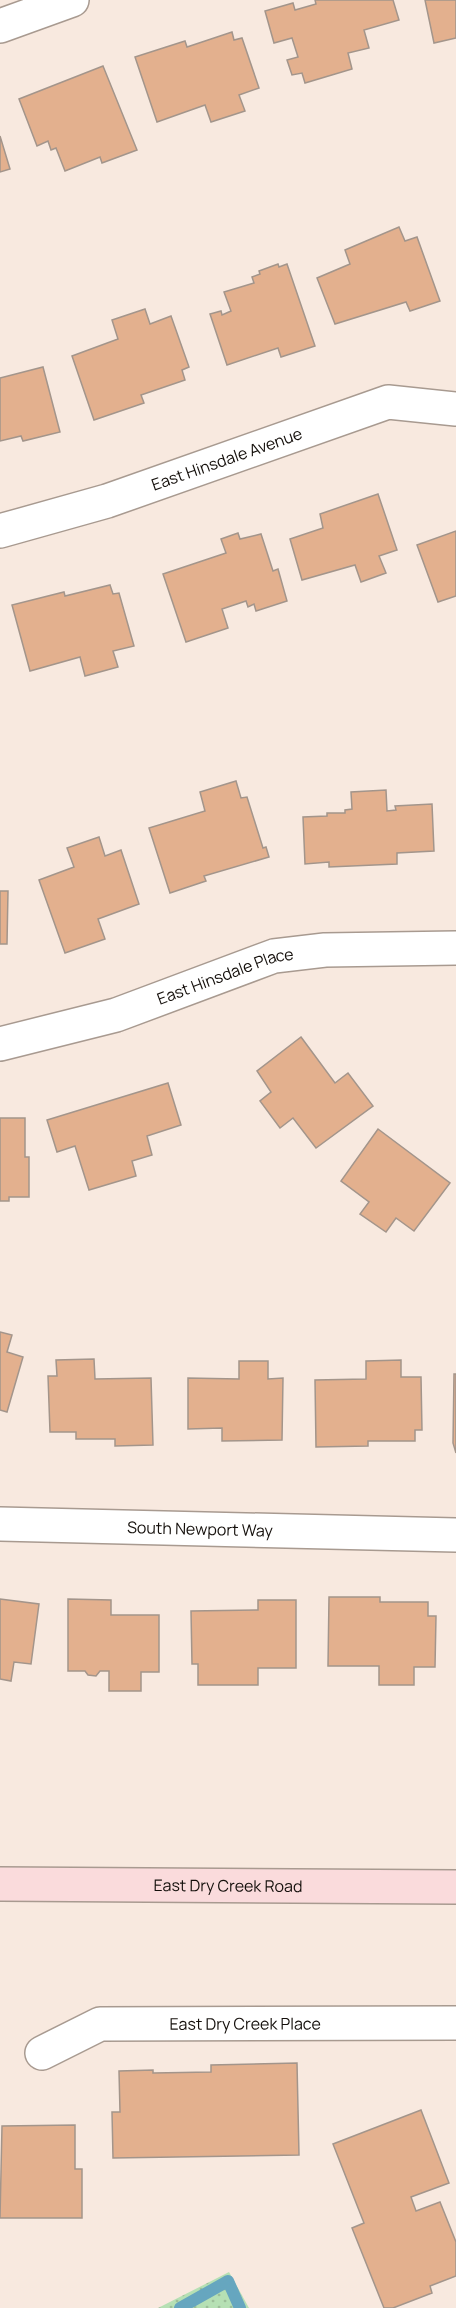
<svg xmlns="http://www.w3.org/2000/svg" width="456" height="2308" viewBox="0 0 456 2308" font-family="Manrope,sans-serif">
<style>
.grass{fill:url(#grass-dots)}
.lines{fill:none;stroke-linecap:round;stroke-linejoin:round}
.stream{stroke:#66a6bf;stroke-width:12}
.building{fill:#e3b08e;stroke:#a3958b;stroke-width:1.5}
.street-casing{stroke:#a89a90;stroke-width:36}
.secondary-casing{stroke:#a89a90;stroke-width:36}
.street{stroke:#fff;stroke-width:33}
.secondary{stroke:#fadbdc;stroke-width:33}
.labels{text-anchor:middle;stroke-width:4.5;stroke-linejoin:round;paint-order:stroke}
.street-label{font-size:16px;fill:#140f0b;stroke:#fef8f4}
</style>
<defs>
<pattern id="grass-dots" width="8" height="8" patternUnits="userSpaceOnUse" patternTransform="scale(1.5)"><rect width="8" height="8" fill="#b6e0b4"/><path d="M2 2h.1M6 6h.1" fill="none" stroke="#9cbf99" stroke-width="1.8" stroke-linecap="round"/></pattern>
</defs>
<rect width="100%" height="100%" fill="#f8e9df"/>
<path class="grass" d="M229,2272L249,2308H158Z"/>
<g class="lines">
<path class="stream" d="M180,2308L228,2281L240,2308"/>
</g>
<g class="building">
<path d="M315,0H393L399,20L364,30L369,48L348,53L352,69L305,83L302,73L292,75L287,60L298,57L292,38L274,43L265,11L293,3L295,10L316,4Z"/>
<path d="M425,0H456V38L434,43Z"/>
<path d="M232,32L234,40L242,38L259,88L239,95L245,111L211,122L205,105L157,122L135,57L185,41L187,47Z"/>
<path d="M103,66L137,150L102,163L100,157L65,171L56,148L51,150L48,141L37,146L19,99Z"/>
<path d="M0,136L10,169L0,172Z"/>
<path d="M399,227L405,241L417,237L440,301L410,311L406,302L335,324L317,278L350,264L345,250Z"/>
<path d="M278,264L279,267L287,264L315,346L281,357L278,348L227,365L210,314L221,311L222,315L231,311L224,292L254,283L252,277L260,274L259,271Z"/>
<path d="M145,309L150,324L171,316L189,367L182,370L185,380L141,395L144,403L94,420L72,356L118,339L112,320Z"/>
<path d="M43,367L60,432L23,441L21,436L0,441V378Z"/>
<path d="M378,494L397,550L379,556L386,573L361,582L355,565L302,580L290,539L323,528L320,514Z"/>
<path d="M456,531V596L438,602L417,545Z"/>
<path d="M238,533L240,539L261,534L273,571L278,569L287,601L256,611L254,604L248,607L246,601L222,609L228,628L186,642L163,574L226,553L221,539Z"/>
<path d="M110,585L113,594L119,593L134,646L113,651L118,667L85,676L80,657L30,671L12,605L64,592L65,596Z"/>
<path d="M236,781L241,798L247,797L263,848L266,847L269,857L204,876L206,881L170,893L149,828L205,811L200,792Z"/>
<path d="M386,790L387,811L396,810L395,806L432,804L434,851L397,853V864L329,867V862L305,864L303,817L327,816V813H345V810L352,809L351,792Z"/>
<path d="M99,837L105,856L121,850L139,904L98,919L105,939L65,953L39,880L74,867L67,848Z"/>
<path d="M0,891H8L7,944H0Z"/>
<path d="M301,1037L335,1083L348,1073L373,1106L316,1148L293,1118L280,1128L260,1101L271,1092L257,1071Z"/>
<path d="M168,1083L181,1125L147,1136L152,1155L132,1161L136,1176L89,1190L75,1146L57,1152L47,1120Z"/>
<path d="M0,1118H25V1157H29V1197H9V1201H0Z"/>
<path d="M378,1129L450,1183L414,1231L396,1218L386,1232L360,1214L369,1202L341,1181Z"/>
<path d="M0,1332L12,1335L7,1352L23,1357L7,1412L0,1410Z"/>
<path d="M94,1359L95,1379L151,1378L153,1445L115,1446V1439H76V1432H50L48,1376H57L56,1360Z"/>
<path d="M401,1360V1377H421L422,1430H415V1441H368V1446L316,1447L315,1380L366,1379V1361Z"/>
<path d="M239,1361H268V1379L283,1378L282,1440L222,1441V1428L188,1429V1378L239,1379Z"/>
<path d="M454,1374H456V1453L453,1443Z"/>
<path d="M329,1597H380V1602H428V1616H436L435,1667H414V1685H379V1666H328Z"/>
<path d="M0,1599L39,1604L31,1664L14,1662L11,1681L0,1679Z"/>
<path d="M68,1599L111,1600V1615H159V1672H141V1691H109V1671H100L96,1676L88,1675L85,1671H68Z"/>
<path d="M258,1600H296V1668H258V1685H198V1664H192L191,1611L258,1610Z"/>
<path d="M297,2063L299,2155L113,2158L112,2112H120L119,2071L153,2070V2073L211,2072V2065Z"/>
<path d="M421,2110L449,2183L411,2197L416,2211L440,2202L456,2242V2276L430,2286L432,2293L393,2308H384L352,2228L364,2223L333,2144Z"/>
<path d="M75,2125V2169H82V2218H0L2,2126Z"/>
</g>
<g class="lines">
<defs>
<g id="street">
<path d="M0,26L72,0"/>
<path id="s1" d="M0,531L107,501L388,402L456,409"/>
<path id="s2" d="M0,1044L116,1015L274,956L325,950L456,948"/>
<path id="s3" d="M0,1524L456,1535"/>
<path id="s4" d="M42,2053L100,2024L456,2023"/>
</g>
<g id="secondary">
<path id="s5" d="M0,1884L456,1887"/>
</g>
</defs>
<use href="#street" class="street-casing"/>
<use href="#secondary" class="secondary-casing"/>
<use href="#street" class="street"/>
<use href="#secondary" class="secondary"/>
</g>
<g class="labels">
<g class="street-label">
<text dy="6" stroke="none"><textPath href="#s1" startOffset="238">East Hinsdale Avenue</textPath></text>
<text dy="6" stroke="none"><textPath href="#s2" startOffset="236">East Hinsdale Place</textPath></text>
<text dy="6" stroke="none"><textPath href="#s3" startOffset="200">South Newport Way</textPath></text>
<text dy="6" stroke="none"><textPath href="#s5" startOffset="228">East Dry Creek Road</textPath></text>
<text dy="6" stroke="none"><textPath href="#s4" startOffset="210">East Dry Creek Place</textPath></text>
</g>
</g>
</svg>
